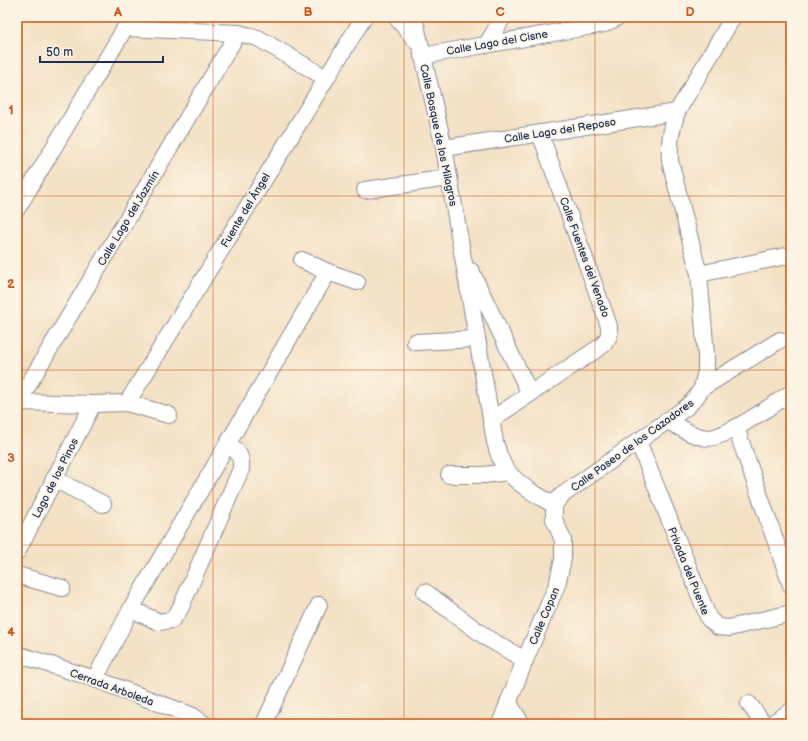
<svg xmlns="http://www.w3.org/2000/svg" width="808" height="741" viewBox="0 0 808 741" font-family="'Balsamiq Sans',sans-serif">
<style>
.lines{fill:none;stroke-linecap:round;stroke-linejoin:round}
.street-casing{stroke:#878890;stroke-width:18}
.street{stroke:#fff;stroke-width:16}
.grid{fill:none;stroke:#d45514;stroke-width:1;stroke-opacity:0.55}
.labels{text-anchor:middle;stroke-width:4;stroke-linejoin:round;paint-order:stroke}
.street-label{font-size:11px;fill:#1b2f5e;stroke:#fcf5e5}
.neatline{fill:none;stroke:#d45514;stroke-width:1.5}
.grid-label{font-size:13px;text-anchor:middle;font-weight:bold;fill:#d45514}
</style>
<rect width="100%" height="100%" fill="#fcf5e5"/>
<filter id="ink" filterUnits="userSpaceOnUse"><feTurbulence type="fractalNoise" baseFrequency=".025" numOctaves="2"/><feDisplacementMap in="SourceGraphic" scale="8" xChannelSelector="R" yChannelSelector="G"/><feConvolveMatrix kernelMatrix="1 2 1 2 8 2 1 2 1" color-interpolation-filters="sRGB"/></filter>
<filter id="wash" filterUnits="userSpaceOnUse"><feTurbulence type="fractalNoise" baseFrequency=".012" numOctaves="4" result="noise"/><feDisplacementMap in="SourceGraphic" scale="16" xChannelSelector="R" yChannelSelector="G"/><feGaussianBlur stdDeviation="0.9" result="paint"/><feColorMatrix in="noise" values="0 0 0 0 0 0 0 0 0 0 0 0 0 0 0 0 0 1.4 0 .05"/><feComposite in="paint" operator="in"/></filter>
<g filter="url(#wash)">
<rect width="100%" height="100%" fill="#f3e1c3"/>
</g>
<g filter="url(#ink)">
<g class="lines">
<defs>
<g id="street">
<path d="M396,17L418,43"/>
<path d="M414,17L444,148L495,442C498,452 501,465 509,473C521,487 539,496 554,505"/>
<path d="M125,28L238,33L258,38L326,78"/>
<path d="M487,44L503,17"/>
<path d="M422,56L604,24L618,17"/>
<path d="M444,148L677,112"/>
<path d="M365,190L449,178"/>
<path d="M17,209L125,28L130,17"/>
<path d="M302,260L328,272L357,282"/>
<path d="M471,271L530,394"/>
<path d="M699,274L791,255"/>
<path d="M415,342L477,339"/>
<path d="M702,388L780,340"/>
<path d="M17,402L93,404L127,403L169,415"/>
<path d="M18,402L238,33"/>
<path d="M127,403L364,17"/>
<path d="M491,420L603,345L609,336V326L540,133"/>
<path d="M668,421C681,428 692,436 707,438C725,439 774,404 791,393"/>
<path d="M736,428L791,585"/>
<path d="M638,441L709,619L718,627L729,628L791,613"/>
<path d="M449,475H484L508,472"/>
<path d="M54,479L103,504"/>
<path d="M554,505L561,496L688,406L696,397L702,388L706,371V355L699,274L670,161C669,141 671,131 677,112L733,17"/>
<path d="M17,552L93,404"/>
<path d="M17,575L62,588"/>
<path d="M425,592L487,638L525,660"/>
<path d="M131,609L159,622L172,620L180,609L241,469C242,455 238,452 228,443"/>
<path d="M17,654L95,679L193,716L204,724"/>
<path d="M95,679L131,609L328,272"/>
<path d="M508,702L522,724"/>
<path d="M749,704L764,724"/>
<path d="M264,724L319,605"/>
<path d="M500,724L525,660L557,585L563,559V540L554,519V505"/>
<path d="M771,724L791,711"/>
</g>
</defs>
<use href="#street" class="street-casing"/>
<use href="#street" class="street"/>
</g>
</g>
<path class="grid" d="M213,17V724M404,17V724M595,17V724M17,196H791M17,370H791M17,545H791"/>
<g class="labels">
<g class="street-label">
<text transform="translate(497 42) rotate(-10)" y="4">Calle Lago del Cisne</text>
<text transform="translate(560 130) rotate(-9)" y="4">Calle Lago del Reposo</text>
<text transform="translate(439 135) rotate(78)" y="4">Calle Bosque de los Milagros</text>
<text transform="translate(245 210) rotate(-59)" y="4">Fuente del Ángel</text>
<text transform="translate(128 218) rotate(-59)" y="4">Calle Lago del Jazmín</text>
<text transform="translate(585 257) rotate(70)" y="4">Calle Fuentes del Venado</text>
<text transform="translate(632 445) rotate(-36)" y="4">Calle Paseo de los Cazadores</text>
<text transform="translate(55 478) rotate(-63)" y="4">Lago de los Pinos</text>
<text transform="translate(689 571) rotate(68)" y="4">Privada del Puente</text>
<text transform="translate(544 616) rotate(-67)" y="4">Calle Copan</text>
<text transform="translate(112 687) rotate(20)" y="4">Cerrada Arboleda</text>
</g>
</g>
<rect width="808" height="741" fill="none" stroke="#fcf5e5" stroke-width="44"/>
<path d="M40 56v6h123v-6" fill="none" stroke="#1b2f5e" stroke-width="2"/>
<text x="46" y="56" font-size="12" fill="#1b2f5e" stroke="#fcf5e5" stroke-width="3" paint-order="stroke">50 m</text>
<rect x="22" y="22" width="764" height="697" class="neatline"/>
<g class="grid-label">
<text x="118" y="16">A</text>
<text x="308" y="16">B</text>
<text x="500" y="16">C</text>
<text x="690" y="16">D</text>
<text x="11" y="114">1</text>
<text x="11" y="288">2</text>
<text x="11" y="462">3</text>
<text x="11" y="636">4</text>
</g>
</svg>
